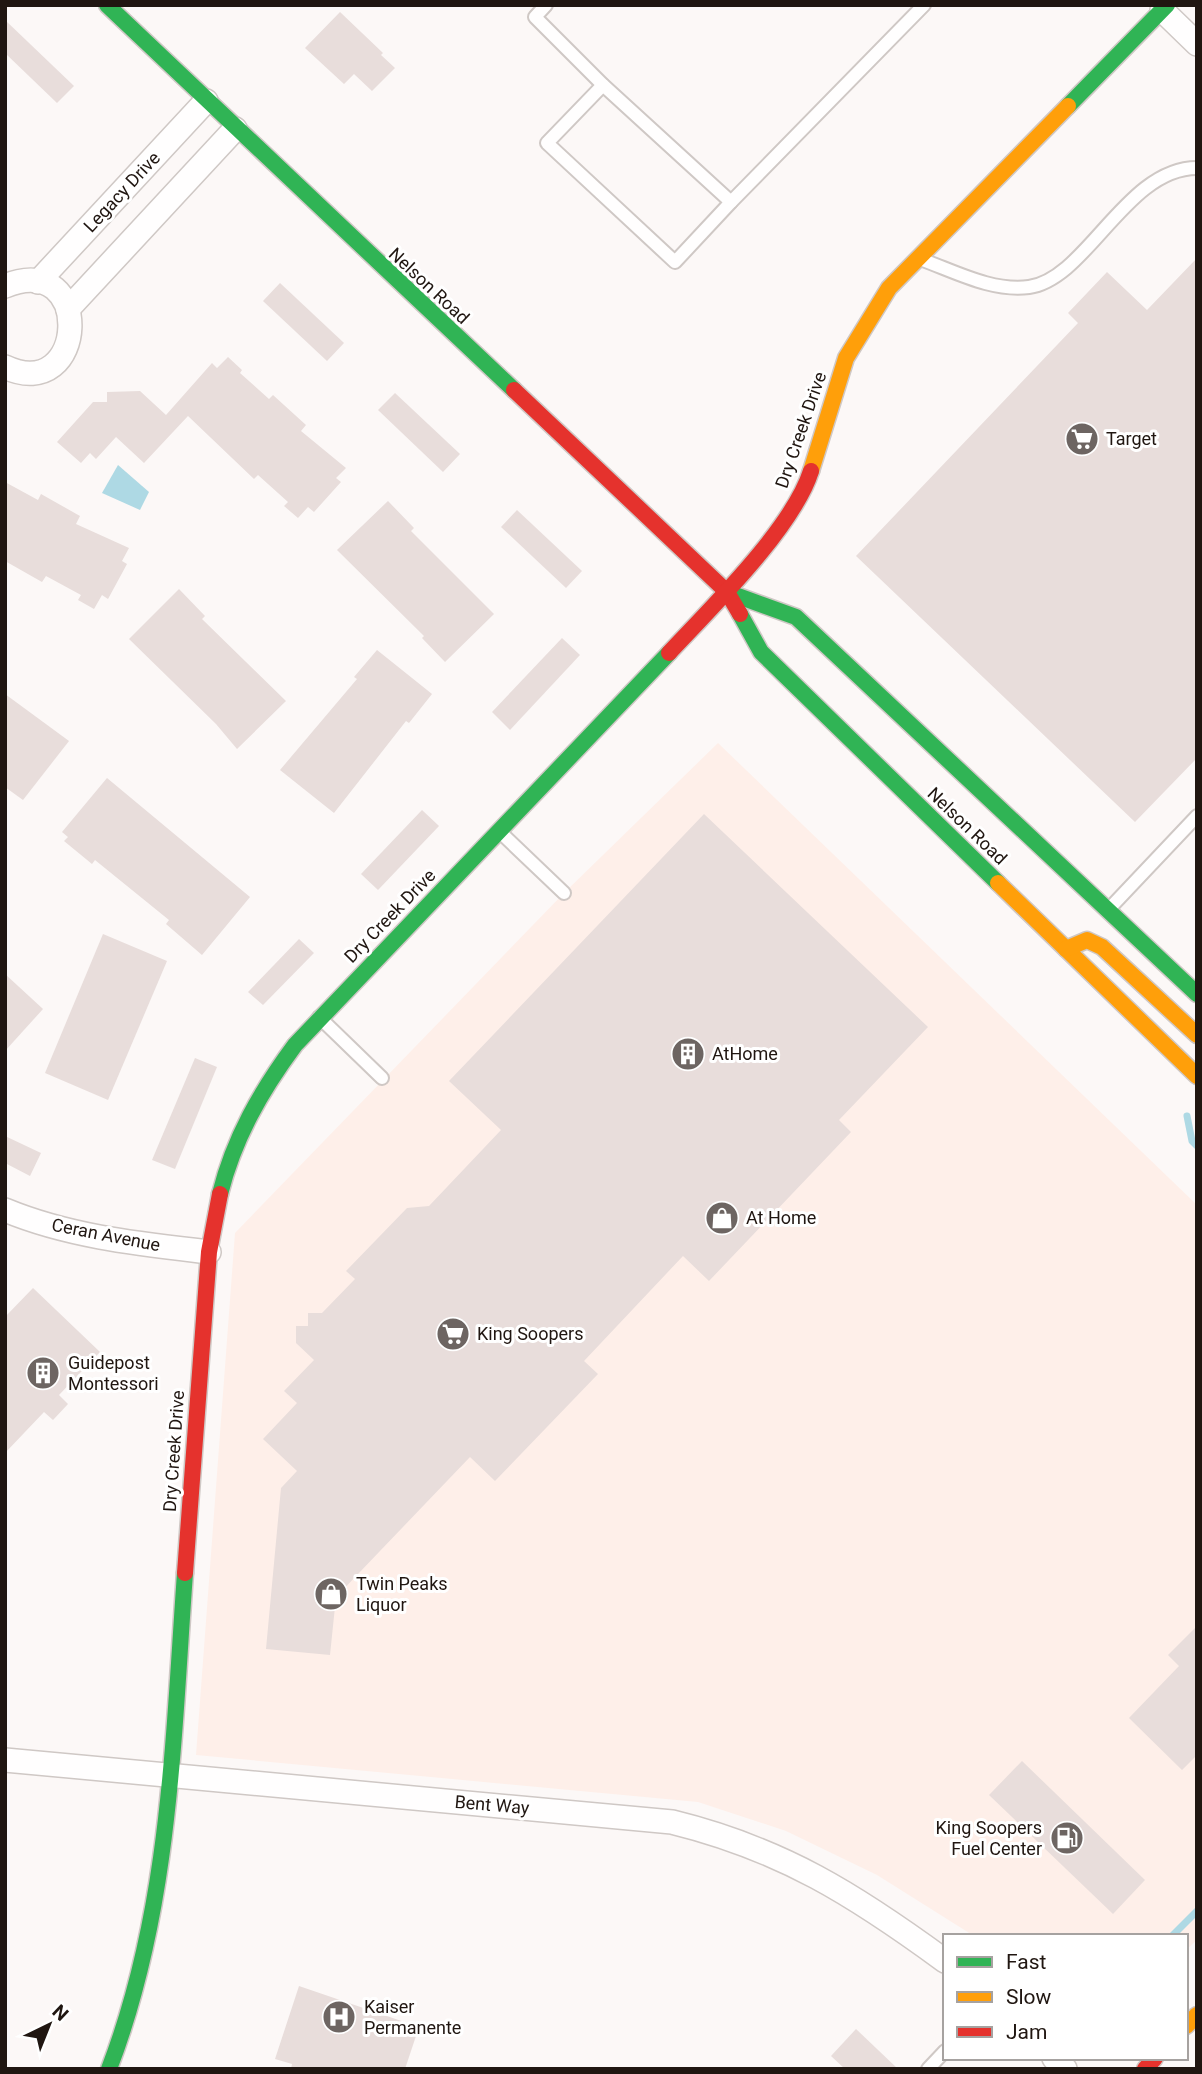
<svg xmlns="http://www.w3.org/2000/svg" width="1202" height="2074" viewBox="0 0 1202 2074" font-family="Roboto,sans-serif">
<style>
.built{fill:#feefe9}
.water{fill:#aed9e4}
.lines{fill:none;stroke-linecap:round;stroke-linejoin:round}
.stream{stroke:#aed9e4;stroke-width:7}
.building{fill:#e8dddb}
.lane-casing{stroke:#cfc8c5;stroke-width:16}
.street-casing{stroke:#cfc8c5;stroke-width:26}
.fast-casing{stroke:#cfc8c5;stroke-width:19}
.slow-casing{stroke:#cfc8c5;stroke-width:19}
.jam-casing{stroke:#cfc8c5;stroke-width:19}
.lane{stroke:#fffefe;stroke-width:12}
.street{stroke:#fffefe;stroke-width:23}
.fast{stroke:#30b455;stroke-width:16}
.slow{stroke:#ff9f0a;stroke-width:16}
.jam{stroke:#e5322d;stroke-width:16}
.labels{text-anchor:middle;stroke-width:6;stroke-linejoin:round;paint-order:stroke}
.street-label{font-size:18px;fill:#201611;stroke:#fff}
.poi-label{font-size:18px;fill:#201611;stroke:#fff;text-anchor:start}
</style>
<rect width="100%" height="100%" fill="#fcf8f7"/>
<path class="built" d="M718,743L1197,1205V1940L1186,1950V1936H974L877,1875L786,1831L698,1802L196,1755L235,1233L564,893Z"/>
<path class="water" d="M118,465L149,492L140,510L102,493Z"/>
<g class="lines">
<g class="stream">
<path d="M1187,1116L1192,1141L1197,1146"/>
<path d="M1172,1936L1197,1911"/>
</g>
</g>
<g class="building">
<path d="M340,12L383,53L381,55L395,68L372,91L354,74L344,84L305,48Z"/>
<path d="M5,20L74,86L57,103L5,53Z"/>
<path d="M1197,258V758L1135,822L856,556L1078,323L1068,313L1107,272L1147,310Z"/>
<path d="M280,283L344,343L327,361L263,301Z"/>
<path d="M228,357L242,370L240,373L269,399L273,395L306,425L301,431L346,468L336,478L341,482L314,512L308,507L298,518L284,506L288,502L258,475L254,479L188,416L144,463L116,437L96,459L90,453L81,463L57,442L93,402H107V392L140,391L166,415L212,363L217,368Z"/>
<path d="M395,393L460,454L443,472L378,410Z"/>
<path d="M5,482L38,500L41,494L80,516L76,524L129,548L122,561L127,564L108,599L102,595L94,609L78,600L81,595L46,576L42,582L5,561Z"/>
<path d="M388,501L414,528L411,531L494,614L445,662L422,638L424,636L337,550Z"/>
<path d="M517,510L582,571L566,588L501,527Z"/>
<path d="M179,589L205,616L202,619L286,701L237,749L216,724L129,639Z"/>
<path d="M562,638L580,655L510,730L492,712Z"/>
<path d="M377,650L432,694L409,723L406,721L334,813L280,770L357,679L354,677Z"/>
<path d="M5,694L69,741L23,800L5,787Z"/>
<path d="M107,778L250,897L202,955L166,924L169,920L95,860L92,864L64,841L68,837L62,832Z"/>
<path d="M422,810L439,826L378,890L361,874Z"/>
<path d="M704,814L928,1027L839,1120L851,1132L709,1281L683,1256L584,1361L598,1374L495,1481L470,1457L380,1551L336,1597L330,1655L266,1649L281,1488L297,1471L263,1439L297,1403L284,1391L314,1360L296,1343V1326H308V1313H322L355,1279L346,1271L407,1208L429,1206L501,1130L449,1081Z"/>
<path d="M103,934L167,961L108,1100L45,1073Z"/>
<path d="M299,939L314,953L263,1005L248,992Z"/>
<path d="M5,974L43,1009L5,1051Z"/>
<path d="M195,1058L217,1067L175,1169L152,1160Z"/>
<path d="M5,1136L41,1153L30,1176L5,1163Z"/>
<path d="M33,1288L100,1352L59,1395L68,1404L53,1420L44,1412L5,1453V1317Z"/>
<path d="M1197,1626V1755L1182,1770L1129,1718L1179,1666L1168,1655Z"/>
<path d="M1022,1761L1145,1880L1113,1914L989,1795Z"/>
<path d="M299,1986L419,2027L405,2069H291L292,2064L275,2059Z"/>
<path d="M856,2029L898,2069H845L831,2056Z"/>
</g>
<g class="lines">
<defs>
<g id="lane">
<path d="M546,5L535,17L603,85L731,202L924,5"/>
<path d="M603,85L547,143L675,262L731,202"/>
<path d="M920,259C954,271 992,292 1029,287C1087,279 1126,168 1197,168"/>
<path d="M499,831L564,893"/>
<path d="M1109,909L1197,816"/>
<path d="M319,1017L382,1078"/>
<path d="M928,2069L945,2051"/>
</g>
<g id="street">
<path d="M1162,10L1197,44"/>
<path d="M38,282L206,101"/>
<path d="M5,286C95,249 88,406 5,367"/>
<path d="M68,309L235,129"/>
<path d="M5,1210C70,1237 141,1244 209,1252"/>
<path d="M5,1760L672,1822C782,1849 855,1895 945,1961"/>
<path d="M1054,2058L1065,2069"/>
</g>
<g id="fast">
<path d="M107,5L514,390"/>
<path d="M1068,106L1167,5"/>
<path d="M727,592L796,617L1197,994"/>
<path d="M740,614L761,652L998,883"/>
<path d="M220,1194C234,1138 261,1091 295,1045L669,653"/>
<path d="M109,2069C170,1910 173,1741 185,1573"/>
</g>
<g id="slow">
<path d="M811,471L846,358L889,288L1068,106"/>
<path d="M998,883L1197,1076"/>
<path d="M1066,949L1087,940L1102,947L1197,1035"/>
<path d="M1186,2026L1197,2015"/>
</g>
<g id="jam">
<path d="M514,390L727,592L740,614"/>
<path d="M669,653C711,608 793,528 811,471"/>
<path d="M185,1573L209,1252L220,1194"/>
<path d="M1145,2069L1155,2058"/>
</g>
</defs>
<use href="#lane" class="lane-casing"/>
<use href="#street" class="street-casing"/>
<use href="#fast" class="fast-casing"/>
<use href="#slow" class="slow-casing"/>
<use href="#jam" class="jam-casing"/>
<use href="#lane" class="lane"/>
<use href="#street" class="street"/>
<use href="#fast" class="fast"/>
<use href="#slow" class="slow"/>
<use href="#jam" class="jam"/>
</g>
<defs>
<symbol id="supermarket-disc" viewBox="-11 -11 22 22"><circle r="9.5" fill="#6d6562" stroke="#fff"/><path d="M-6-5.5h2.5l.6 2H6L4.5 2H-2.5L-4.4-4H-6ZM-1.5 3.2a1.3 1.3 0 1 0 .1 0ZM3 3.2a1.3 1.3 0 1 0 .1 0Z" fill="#fff"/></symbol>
<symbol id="building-disc" viewBox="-11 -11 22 22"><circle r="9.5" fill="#6d6562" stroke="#fff"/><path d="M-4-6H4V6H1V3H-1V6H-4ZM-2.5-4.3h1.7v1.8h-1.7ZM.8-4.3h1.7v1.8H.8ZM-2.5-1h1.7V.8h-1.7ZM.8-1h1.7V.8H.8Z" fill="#fff"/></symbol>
<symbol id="shop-disc" viewBox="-11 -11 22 22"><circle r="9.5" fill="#6d6562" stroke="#fff"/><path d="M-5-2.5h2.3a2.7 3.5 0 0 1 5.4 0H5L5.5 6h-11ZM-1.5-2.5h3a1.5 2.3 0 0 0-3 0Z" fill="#fff"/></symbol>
<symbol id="fuel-disc" viewBox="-11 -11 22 22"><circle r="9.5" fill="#6d6562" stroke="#fff"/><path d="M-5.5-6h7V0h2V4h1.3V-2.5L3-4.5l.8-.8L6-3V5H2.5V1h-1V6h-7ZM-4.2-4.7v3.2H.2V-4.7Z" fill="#fff"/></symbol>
<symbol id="hospital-disc" viewBox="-11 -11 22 22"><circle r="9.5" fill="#6d6562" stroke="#fff"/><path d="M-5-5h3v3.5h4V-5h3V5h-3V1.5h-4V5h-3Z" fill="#fff"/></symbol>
</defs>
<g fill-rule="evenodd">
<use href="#supermarket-disc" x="1063" y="420" width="38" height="38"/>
<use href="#building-disc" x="669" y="1035" width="38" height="38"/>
<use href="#shop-disc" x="703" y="1199" width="38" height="38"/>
<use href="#supermarket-disc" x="434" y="1315" width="38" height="38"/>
<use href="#building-disc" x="24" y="1354" width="38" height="38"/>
<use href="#shop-disc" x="312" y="1575" width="38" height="38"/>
<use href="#fuel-disc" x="1048" y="1819" width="38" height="38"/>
<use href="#hospital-disc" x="320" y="1998" width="38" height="38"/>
</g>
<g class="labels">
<g class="street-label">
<text transform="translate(122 192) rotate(-47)" y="6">Legacy Drive</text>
<text transform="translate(429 286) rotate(43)" y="6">Nelson Road</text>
<text transform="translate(801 430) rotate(-71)" y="6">Dry Creek Drive</text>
<text transform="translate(967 826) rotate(44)" y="6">Nelson Road</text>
<text transform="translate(390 916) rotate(-46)" y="6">Dry Creek Drive</text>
<text transform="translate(106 1235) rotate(11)" y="6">Ceran Avenue</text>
<text transform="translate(174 1451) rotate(-86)" y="6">Dry Creek Drive</text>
<text transform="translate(492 1805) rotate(5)" y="6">Bent Way</text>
</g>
<g class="poi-label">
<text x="1106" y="445">Target</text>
<text x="712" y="1060">AtHome</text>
<text x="746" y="1224">At Home</text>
<text x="477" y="1340">King Soopers</text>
<text x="68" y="1369">Guidepost<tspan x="68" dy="21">Montessori</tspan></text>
<text x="356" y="1590">Twin Peaks<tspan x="356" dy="21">Liquor</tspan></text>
<text x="1042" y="1834" text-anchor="end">King Soopers<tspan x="1042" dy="21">Fuel Center</tspan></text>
<text x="364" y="2013">Kaiser<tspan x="364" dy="21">Permanente</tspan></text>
</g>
</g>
<rect width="1202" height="2074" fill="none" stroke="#201611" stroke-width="14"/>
<rect x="943" y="1934" width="245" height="126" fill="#ffffff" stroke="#a6a2a0" stroke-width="2"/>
<rect x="957" y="1957" width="35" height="10" fill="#30b455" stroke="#a6a2a0" stroke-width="2"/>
<text x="1006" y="1969" font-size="21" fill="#201611">Fast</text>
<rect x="957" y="1992" width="35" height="10" fill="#ff9f0a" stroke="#a6a2a0" stroke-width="2"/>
<text x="1006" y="2004" font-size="21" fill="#201611">Slow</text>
<rect x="957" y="2027" width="35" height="10" fill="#e5322d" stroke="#a6a2a0" stroke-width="2"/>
<text x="1006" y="2039" font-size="21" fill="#201611">Jam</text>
<g transform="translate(49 2025) rotate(43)" stroke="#ffffff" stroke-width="5" paint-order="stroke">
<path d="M0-5L12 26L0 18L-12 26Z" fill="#201611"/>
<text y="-10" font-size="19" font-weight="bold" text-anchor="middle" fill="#201611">N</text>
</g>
</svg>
